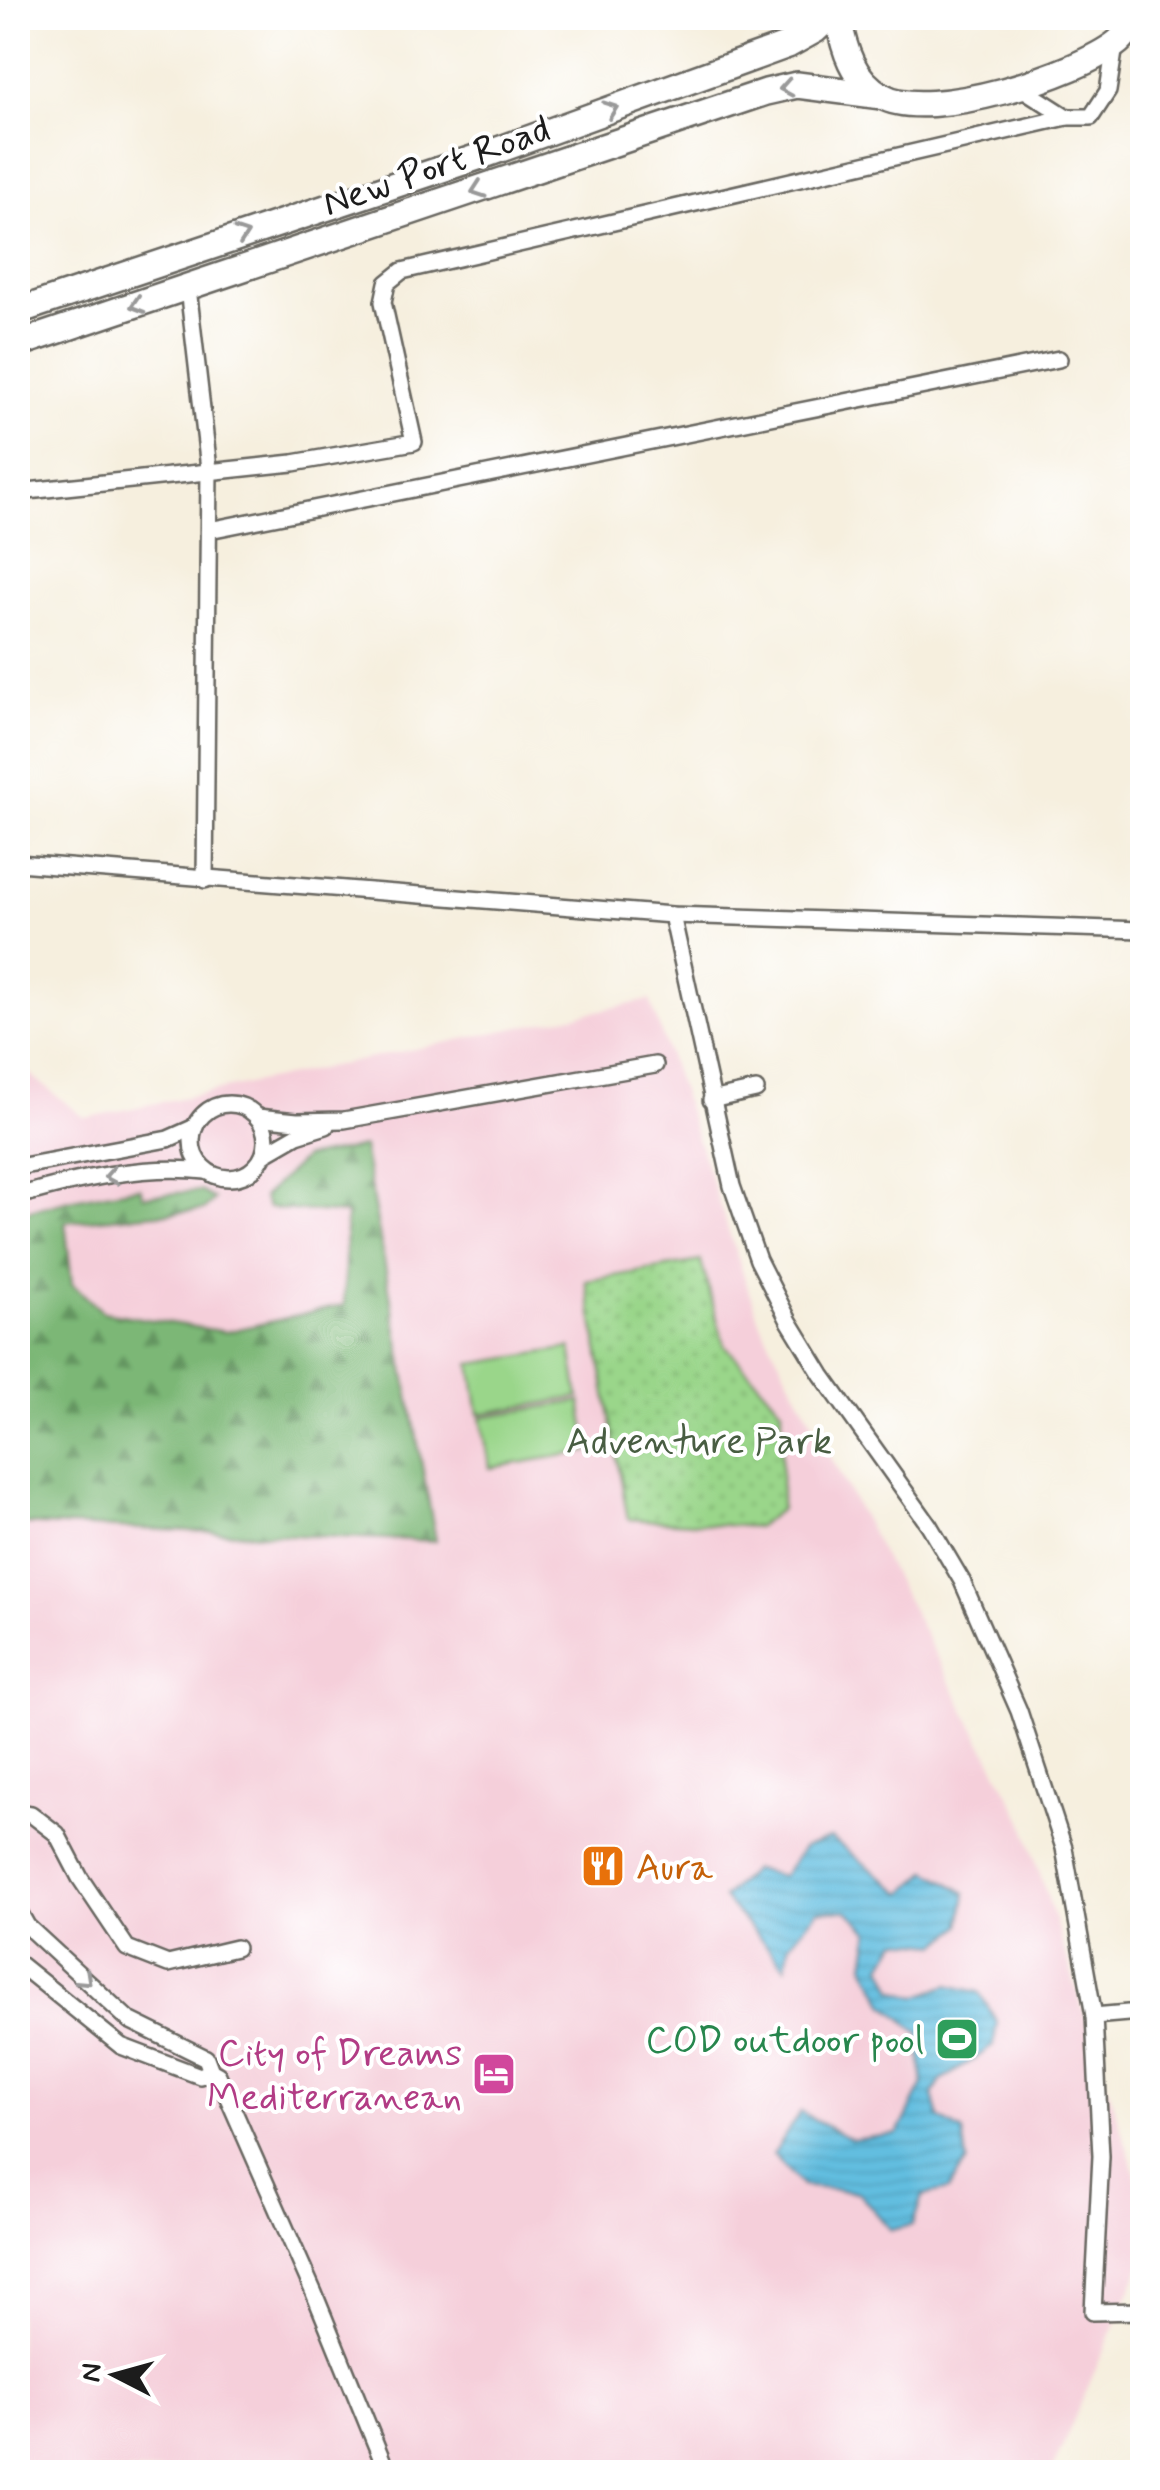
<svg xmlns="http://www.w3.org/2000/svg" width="1160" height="2490" viewBox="0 0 1160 2490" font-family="Mynerve,sans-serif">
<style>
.built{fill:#f5cfda}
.forest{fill:url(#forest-firs);stroke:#4c6a49;stroke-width:2.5}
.park{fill:url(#park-dots);stroke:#5b7953;stroke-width:2.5}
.garden{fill:#9ad68a;stroke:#5b7953;stroke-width:2.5}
.water{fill:url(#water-rules);stroke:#3f6d7e;stroke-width:2.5}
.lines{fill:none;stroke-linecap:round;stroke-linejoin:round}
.minor-casing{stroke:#686660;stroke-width:20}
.primary-casing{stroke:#686660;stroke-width:30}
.minor{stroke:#fff;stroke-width:15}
.primary{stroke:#fff;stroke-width:25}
.oneway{stroke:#999}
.labels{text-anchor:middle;stroke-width:8;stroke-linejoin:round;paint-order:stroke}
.street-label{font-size:38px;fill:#1c1c1c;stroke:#fff}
.park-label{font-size:38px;fill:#485d42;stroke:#fff}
.food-label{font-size:38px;fill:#c56008;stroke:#fff;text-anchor:start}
.leisure-label{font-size:38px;fill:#27864d;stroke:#fff;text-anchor:end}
.hotel-label{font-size:38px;fill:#b23c85;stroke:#fff;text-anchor:end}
</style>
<defs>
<pattern id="forest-firs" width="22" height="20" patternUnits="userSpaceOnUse" patternTransform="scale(2.5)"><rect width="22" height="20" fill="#7bb776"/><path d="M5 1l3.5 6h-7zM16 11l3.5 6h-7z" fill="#649460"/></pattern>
<pattern id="park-dots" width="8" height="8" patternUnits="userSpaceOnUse" patternTransform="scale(2.5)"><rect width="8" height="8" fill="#9ad68a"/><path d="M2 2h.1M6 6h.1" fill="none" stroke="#84b776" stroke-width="1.8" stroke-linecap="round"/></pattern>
<pattern id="water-rules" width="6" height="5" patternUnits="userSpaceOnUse" patternTransform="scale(2.5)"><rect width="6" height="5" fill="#62bee0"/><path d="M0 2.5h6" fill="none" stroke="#54a3c0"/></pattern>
</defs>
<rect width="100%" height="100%" fill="#fff"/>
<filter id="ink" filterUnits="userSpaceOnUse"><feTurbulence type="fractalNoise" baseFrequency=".01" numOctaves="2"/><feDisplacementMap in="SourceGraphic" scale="20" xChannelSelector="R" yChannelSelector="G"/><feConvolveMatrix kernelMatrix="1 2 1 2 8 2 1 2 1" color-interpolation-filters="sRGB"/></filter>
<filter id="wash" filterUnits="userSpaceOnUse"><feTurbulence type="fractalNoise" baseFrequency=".0048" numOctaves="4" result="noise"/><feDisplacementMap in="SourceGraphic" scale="40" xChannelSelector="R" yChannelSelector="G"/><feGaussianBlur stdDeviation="2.25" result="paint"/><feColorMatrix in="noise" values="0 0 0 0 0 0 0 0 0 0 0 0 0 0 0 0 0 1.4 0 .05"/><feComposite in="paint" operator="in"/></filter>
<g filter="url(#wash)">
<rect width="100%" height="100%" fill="#f6efde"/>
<path class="built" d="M650,1000L760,1323L1023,1820L1142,2195V2263L1051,2472H18V1065L85,1118Z"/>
<path class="forest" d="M363,1147L436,1541L18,1524V1213L78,1198L140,1187L143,1196L200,1191L214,1199L204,1210L65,1222L72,1284L103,1312L226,1332L344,1305L346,1214L268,1208L263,1197L304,1158Z"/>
<path class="park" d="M701,1261L724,1344L782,1409L781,1509L757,1527L628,1519L586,1281Z"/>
<g class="garden">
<path d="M571,1348L579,1397L479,1414L471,1364Z"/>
<path d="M581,1401L589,1451L490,1468L481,1417Z"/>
</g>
<path class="water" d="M831,1838L903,1893L928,1871L966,1893L961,1926L938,1944L898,1940L883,1965L894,1990L917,1997L948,1985L979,1992L997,2022L993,2046L941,2081L933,2094L939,2118L963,2132L967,2162L948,2190L922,2196L913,2225L891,2230L858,2192L802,2186L773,2154L800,2112L852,2140L898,2134L923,2084L919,2033L886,2005L865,1965L870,1932L848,1911L818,1910L789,1945L786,1967L723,1898L753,1869L782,1876L804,1847Z"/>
</g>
<g filter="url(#ink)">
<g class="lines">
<defs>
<g id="minor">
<path d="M1020,87L1067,117"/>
<path d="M188,288L209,469L205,880"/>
<path d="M18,492L293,463L414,442L383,302L387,283L402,271L1067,117H1091L1108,91L1115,45"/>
<path d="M209,530L1059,359"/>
<path d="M18,863L672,915L1142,930"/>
<path d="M672,915L732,1186L758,1260L789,1321L822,1375L929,1525L962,1581L1019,1711L1064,1848L1094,2016L1101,2156L1093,2312L1142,2311"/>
<path d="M711,1100L756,1090"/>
<circle cx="229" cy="1141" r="37"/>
<path d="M257,1117L297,1121L344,1120L655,1065"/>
<path d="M264,1154L297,1135L326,1126"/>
<path d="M18,1167L168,1139L195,1127"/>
<path d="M18,1196C77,1179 144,1164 206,1171"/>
<path d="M18,1812L31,1814L57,1834L80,1878L127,1948L168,1964L236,1948"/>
<path d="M18,1910L27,1926L129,2020L206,2058L211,2071L218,2075L314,2293L387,2472"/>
<path d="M18,1963L121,2046L200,2076L211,2071"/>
<path d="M1094,2016L1128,2013"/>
</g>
<g id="primary">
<path d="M838,18C844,49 852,79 882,96C928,123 1079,74 1118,42C1126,35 1132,26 1138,18"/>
<path d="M18,311L487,154L788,45L815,30L828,18"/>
<path d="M18,344L766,92L797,85L882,96"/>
</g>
</defs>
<use href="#minor" class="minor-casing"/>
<use href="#primary" class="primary-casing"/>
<use href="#minor" class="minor"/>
<use href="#primary" class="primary"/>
</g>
<defs><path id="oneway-chevron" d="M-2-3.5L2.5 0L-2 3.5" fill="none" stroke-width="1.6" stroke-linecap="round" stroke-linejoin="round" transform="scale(2.5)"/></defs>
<g class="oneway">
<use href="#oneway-chevron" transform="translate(786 88) rotate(170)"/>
<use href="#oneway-chevron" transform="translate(611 109) rotate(-20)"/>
<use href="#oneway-chevron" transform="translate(478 190) rotate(161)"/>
<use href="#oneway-chevron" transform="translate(242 235) rotate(-19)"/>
<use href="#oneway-chevron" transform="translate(137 305) rotate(162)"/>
<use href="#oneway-chevron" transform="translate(111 1176) rotate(170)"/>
<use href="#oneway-chevron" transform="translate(85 1979) rotate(43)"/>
</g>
</g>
<defs>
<symbol id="restaurant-square" viewBox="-11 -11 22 22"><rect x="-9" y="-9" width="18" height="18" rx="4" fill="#e8710a" stroke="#fff"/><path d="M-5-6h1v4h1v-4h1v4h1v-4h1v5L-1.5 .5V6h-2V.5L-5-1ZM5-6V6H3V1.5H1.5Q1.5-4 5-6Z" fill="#fff"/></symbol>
<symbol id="stadium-square" viewBox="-11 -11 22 22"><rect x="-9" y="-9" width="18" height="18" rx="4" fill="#2e9e5b" stroke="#fff"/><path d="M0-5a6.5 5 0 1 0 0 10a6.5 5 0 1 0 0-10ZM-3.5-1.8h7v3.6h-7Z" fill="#fff"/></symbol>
<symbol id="hotel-square" viewBox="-11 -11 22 22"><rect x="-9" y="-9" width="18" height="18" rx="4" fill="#d1479c" stroke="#fff"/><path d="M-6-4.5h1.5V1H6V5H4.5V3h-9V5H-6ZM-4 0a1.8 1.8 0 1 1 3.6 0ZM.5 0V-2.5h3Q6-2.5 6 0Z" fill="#fff"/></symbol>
</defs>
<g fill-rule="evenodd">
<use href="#restaurant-square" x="578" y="1841" width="50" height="50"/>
<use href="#stadium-square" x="932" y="2014" width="50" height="50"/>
<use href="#hotel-square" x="469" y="2049" width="50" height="50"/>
</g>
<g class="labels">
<g class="street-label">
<text transform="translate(436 165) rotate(-19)" y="13">New Port Road</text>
</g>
<g class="park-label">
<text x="699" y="1453">Adventure Park</text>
</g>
<g class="food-label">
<text x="636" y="1879">Aura</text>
</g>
<g class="leisure-label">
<text x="924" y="2052">COD outdoor pool</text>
</g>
<g class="hotel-label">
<text x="462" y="2065">City of Dreams<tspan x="462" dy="44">Mediterranean</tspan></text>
</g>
</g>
<rect width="1160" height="2490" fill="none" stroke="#fff" stroke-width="60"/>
<g transform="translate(115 2375) rotate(276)" stroke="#ffffff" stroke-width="8" paint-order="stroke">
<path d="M0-8L18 38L0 25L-18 38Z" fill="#1c1c1c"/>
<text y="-15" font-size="28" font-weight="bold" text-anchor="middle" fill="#1c1c1c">N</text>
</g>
</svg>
